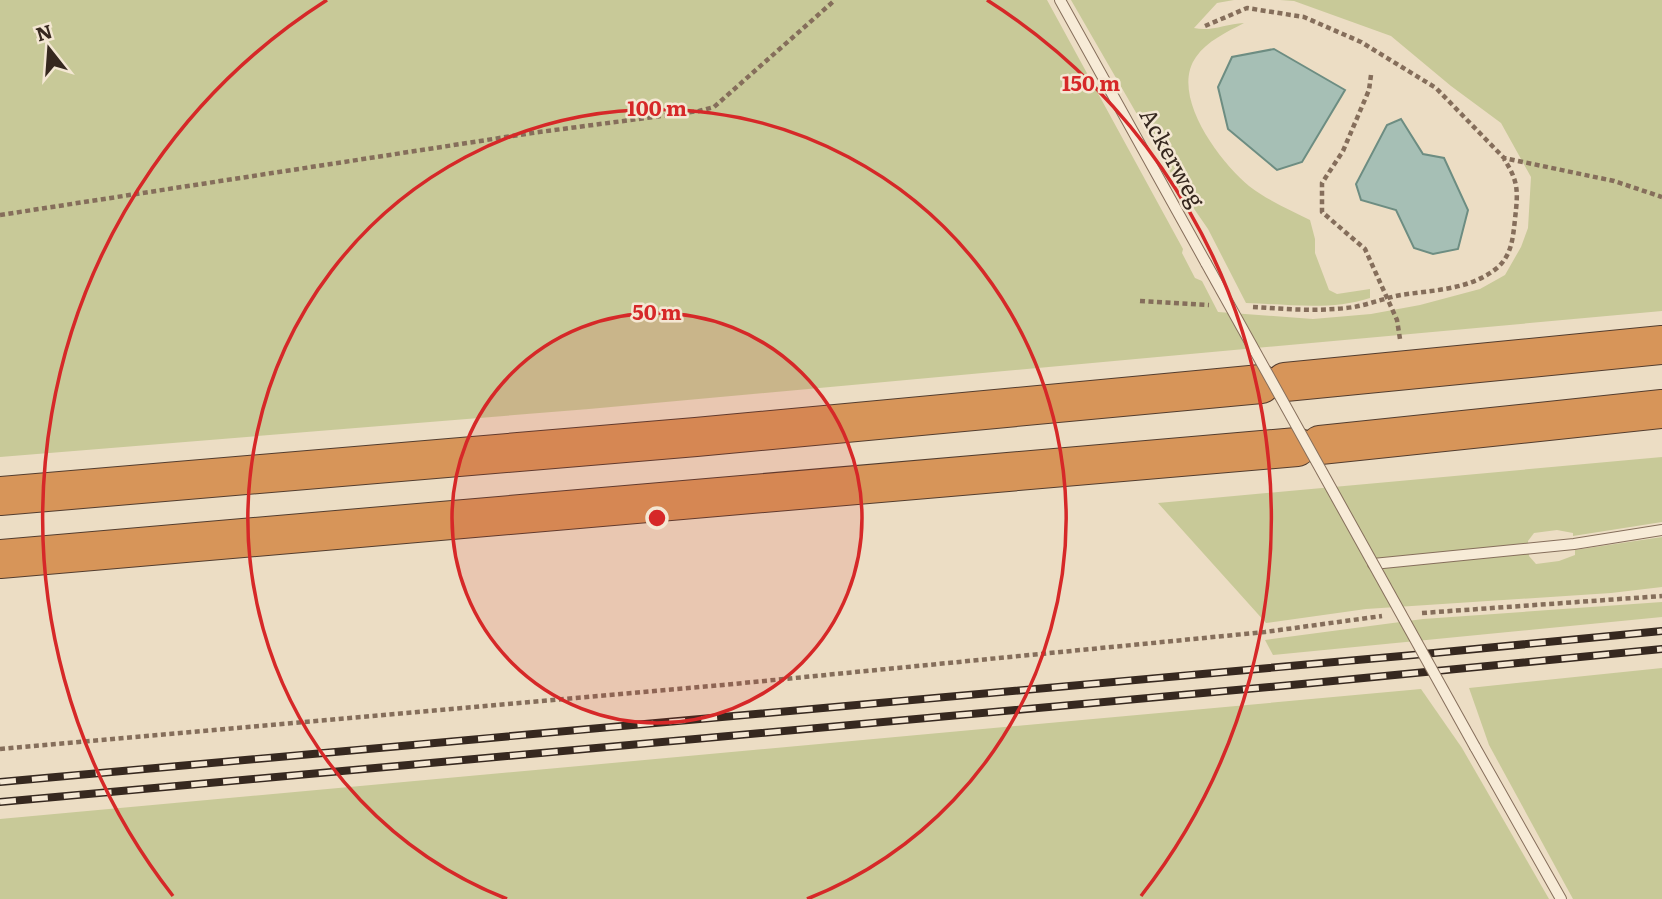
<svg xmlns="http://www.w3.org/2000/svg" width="1662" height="899" viewBox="0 0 1662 899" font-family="Literata,serif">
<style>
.green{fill:#c8c998}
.water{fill:#a6bfb5;stroke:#6d8d82;stroke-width:2}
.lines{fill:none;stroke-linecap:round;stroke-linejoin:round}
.lane-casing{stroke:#856e5b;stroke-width:12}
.highway-casing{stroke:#533d2f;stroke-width:40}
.path{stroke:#856e5b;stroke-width:4.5;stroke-dasharray:5 3.5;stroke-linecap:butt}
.lane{stroke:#f7ebd7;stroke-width:10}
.highway{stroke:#d79559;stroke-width:38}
.rail-casing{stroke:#36281f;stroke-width:8}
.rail{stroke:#f4e7d3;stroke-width:5;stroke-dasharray:16;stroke-linecap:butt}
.lane-bridge-casing{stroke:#856e5b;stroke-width:12;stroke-linecap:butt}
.lane-bridge{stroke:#f7ebd7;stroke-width:10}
.ring{fill:none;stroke:#d62828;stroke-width:3.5}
.labels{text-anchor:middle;stroke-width:5;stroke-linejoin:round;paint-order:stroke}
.street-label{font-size:23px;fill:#36281f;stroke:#f4e7d3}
.centre{fill:#d62828;stroke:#f4e7d3;stroke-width:3.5}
.ring-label{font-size:21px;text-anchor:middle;font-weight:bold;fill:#d62828;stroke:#f4e7d3;stroke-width:5;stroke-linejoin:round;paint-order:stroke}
</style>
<rect width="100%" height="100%" fill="#ecddc4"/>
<g class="green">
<path d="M0,0H1047L1183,249L1182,253L1195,278L1202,281L1218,312L1313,319L1371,314L1420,305L1480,289L1505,275L1521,247L1528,228L1531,177L1501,123L1451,86L1391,36L1294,1L1280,0H1662V311L589,409L0,457Z"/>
<path d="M1071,0H1234L1217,3L1194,28C1210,32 1226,24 1244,23C1227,32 1207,41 1196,57C1169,95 1220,162 1249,186C1267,200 1290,210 1310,220L1315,239V253L1329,290L1337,294L1370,289V298C1331,311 1287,304 1246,303L1208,229L1179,187Z"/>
<path d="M1662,457V522L1573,536V533L1557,530L1534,533L1528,541L1529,556L1536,564L1559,561L1575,555V550L1662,537V587L1611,593L1366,609L1266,623L1158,503Z"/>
<path d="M1662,602V617L1273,655L1265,640L1423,619Z"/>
<path d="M1662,668V899H1573L1489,745L1469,688Z"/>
<path d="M1421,689L1462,748L1549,899H0V819Z"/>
</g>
<g class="water">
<path d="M1274,49L1345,90L1302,162L1277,170L1228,129L1218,87L1232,57Z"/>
<path d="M1401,119L1423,154L1444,158L1468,210L1458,249L1433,254L1414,248L1396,210L1361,200L1356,184L1387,125Z"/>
</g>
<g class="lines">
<defs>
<g id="lane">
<path d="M1060,0L1206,263"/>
<path d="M1373,564L1574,544L1662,530"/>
<path d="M1475,747L1561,899"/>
</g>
<g id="highway">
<path d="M1285,382L1662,345"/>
<path d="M1320,445L1662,409"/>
<path d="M0,496L696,437L1261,384"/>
<path d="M0,559L1297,447"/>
</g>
</defs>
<use href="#lane" class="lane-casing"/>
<use href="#highway" class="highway-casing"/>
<g class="path">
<path d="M1205,26L1247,8L1304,17L1361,42L1436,88L1504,158L1614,181L1662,197"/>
<path d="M1371,75L1369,90L1343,151L1322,183V212L1365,249L1397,320L1400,339"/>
<path d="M0,215L532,133L699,111L714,107L835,0"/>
<path d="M1140,301L1209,305"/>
<path d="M1253,307C1286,309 1321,312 1354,307C1370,304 1385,298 1401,295C1433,290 1470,290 1497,268C1512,255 1513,237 1515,219C1518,192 1519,182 1504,159"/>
<path d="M1422,613L1662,596"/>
<path d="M0,749L723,685L1265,632L1382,616"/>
</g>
<use href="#lane" class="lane"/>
<use href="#highway" class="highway"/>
<defs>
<g id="rail">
<path d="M0,782L1413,655L1662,631"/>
<path d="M0,802L1302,684L1662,649"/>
</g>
</defs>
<use href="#rail" class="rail-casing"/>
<use href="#rail" class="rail"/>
<defs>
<path id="lane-bridge" d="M1206,263L1475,747"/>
</defs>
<use href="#lane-bridge" class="lane-bridge-casing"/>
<use href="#lane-bridge" class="lane-bridge"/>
</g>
<circle cx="657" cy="518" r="205" fill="#d62828" fill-opacity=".12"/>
<g class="ring">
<circle cx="657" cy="518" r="205"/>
<path d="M507 899A409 409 0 1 1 807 899"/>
<path d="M173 896A614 614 0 0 1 327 0M987 0A614 614 0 0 1 1141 896"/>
</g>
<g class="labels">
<g class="street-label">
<text transform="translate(1172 158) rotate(61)" y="8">Ackerweg</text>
</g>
</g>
<circle cx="657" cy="518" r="10" class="centre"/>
<g class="ring-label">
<text x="1091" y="91">150 m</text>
<text x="657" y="116">100 m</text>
<text x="657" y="320">50 m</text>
</g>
<g transform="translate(49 49) rotate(343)" stroke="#f4e7d3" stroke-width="5" paint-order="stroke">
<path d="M0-5L12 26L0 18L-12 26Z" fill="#36281f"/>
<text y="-10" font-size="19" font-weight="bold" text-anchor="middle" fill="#36281f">N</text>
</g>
</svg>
